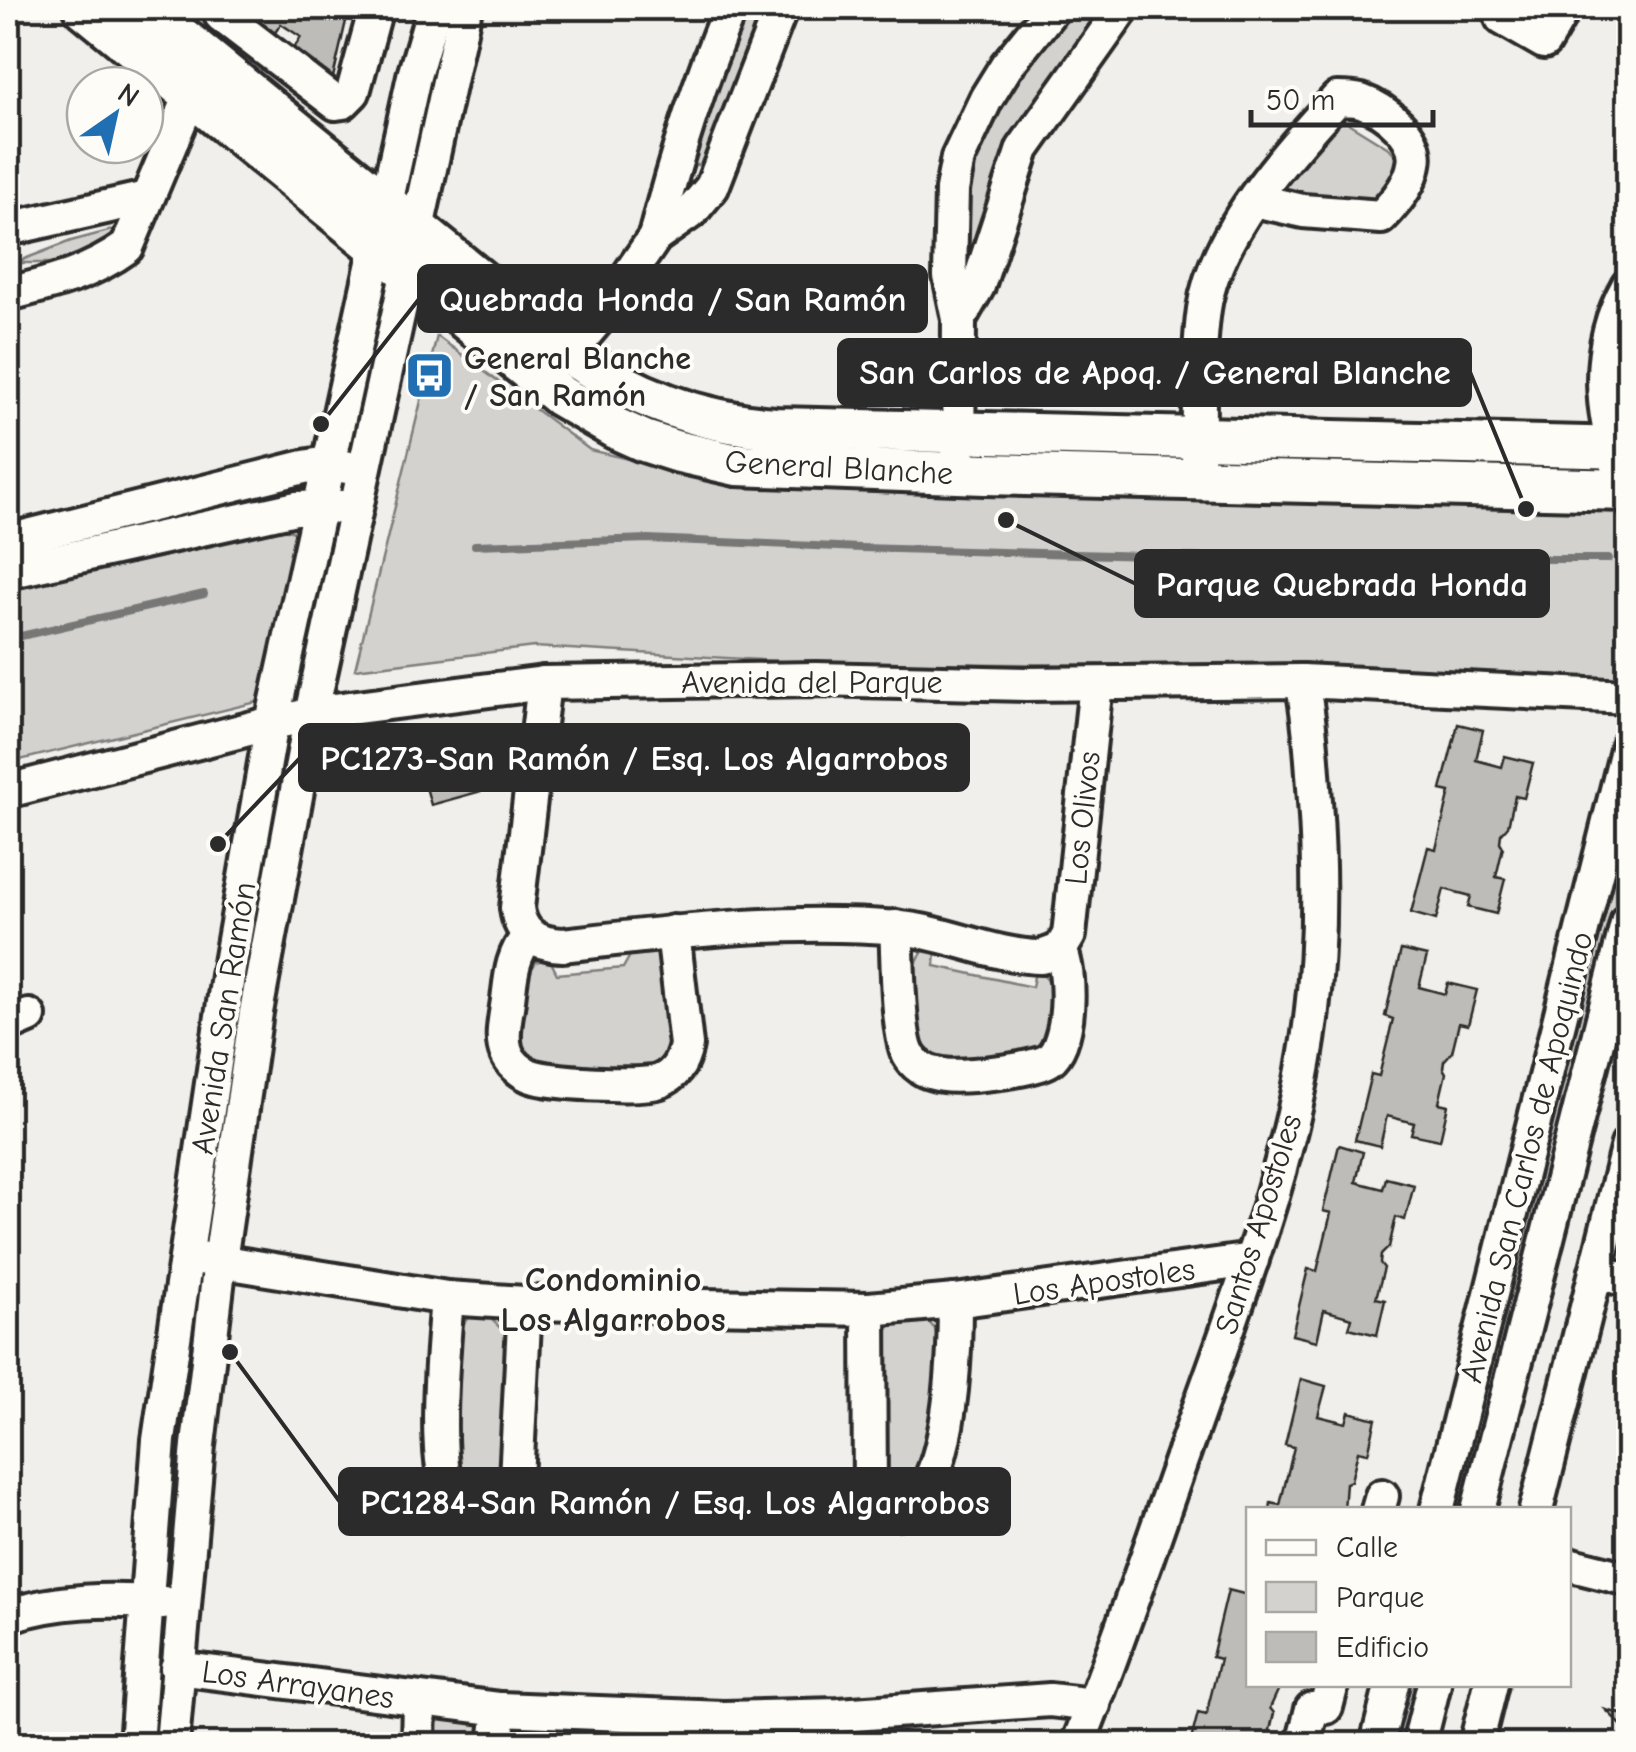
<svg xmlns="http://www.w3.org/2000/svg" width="1636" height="1752" viewBox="0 0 1636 1752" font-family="'Comic Neue',sans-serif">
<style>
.green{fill:#d3d2cf;stroke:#7f7e7d;stroke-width:2.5}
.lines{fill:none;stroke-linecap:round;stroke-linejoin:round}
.stream{stroke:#777775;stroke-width:8}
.building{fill:#bdbcb8;stroke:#2b2b2b;stroke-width:2.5}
.minor-casing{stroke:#2b2b2b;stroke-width:40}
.major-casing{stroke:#2b2b2b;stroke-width:48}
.minor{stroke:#fdfcf7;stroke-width:32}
.major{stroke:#fdfcf7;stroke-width:40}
.labels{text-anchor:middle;stroke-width:8;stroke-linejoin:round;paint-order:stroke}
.poi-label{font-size:32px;font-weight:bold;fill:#2b2b2b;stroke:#fdfcf7;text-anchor:start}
.street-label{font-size:32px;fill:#2b2b2b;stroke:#fdfcf7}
.neighbourhood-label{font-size:35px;font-weight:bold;fill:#2b2b2b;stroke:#fdfcf7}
.leader{fill:none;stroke:#2b2b2b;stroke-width:4}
.callout-dot{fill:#2b2b2b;stroke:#fdfcf7;stroke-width:4}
.callout{fill:#2b2b2b;stroke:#2b2b2b;stroke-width:4}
.callout-label{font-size:35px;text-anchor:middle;font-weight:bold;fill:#fff}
</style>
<rect width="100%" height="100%" fill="#f0efeb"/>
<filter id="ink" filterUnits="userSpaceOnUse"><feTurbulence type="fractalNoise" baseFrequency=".01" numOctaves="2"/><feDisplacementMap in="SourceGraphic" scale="20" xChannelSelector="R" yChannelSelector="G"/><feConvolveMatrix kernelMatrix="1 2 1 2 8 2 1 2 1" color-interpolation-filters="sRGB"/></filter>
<g filter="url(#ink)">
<g class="green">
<path d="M743,8H771L705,168L687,161Z"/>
<path d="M1064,8H1111L984,247L964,245L970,170L1011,87Z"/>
<path d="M1340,118L1390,149L1404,165L1387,207L1276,192Z"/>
<path d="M127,226L121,240L77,263H14L71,241Z"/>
<path d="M1628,317V436L1623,435L1615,381Z"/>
<path d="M437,336L590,450L734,484L1614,509L1628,531V686L1302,667L796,662L534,647L355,669Z"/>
<path d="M264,523L301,534L273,698L8,763V584Z"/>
<path d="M330,532L335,534L302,686L296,685Z"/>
<path d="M284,749L288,751L208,1241L204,1246V1185L279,754Z"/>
<path d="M1628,801V858L1460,1509L1446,1510Z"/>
<path d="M927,948L936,949L935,966L1032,987L1035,971C1051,977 1051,987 1052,1003C1052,1015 1052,1030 1045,1041C1032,1063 964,1060 939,1062L918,1046C917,1020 904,963 927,948Z"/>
<path d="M662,953L669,1049L664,1060L654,1070L547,1066L530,1059L521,1047L526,978L536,962L549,958L557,974L623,968L631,954Z"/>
<path d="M202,1273L172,1568L169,1573H164L161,1558L192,1276Z"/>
<path d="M474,1315L488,1316L510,1337L506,1480L479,1493L450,1476L460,1330L466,1320Z"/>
<path d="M902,1318H925L935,1329L940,1348L936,1406L921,1477L892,1500L883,1487V1344L890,1325Z"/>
<path d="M160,1618L169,1624L160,1744H147Z"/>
<path d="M446,1716L471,1718L480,1724L485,1744H431C431,1731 433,1723 446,1716Z"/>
<path d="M804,1727L812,1732V1744H733L735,1736L743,1729Z"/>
</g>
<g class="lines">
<g class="stream">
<path d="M475,545L648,539L861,548L1257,559H1608"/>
<path d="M8,639L204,594"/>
</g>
</g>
<g class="building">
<path d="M252,8H349L332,82L292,51L301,37L281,24L274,34L248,14Z"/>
<path d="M1458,724L1483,730L1476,760L1502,767L1505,756L1533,763L1524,798L1515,796L1508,826L1501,834L1500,842L1503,847L1496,877L1505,879L1496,914L1468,907L1471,896L1444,889L1436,920L1411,913L1428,847L1436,849L1450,792L1441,790Z"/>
<path d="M456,748L464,754L479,755L489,789L431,805L426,787L437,785L429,754Z"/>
<path d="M1401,950L1427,956L1419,987L1445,994L1448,983L1477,990L1468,1025L1459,1023L1452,1052L1444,1061L1443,1068L1446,1073L1439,1103L1448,1105L1440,1140L1411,1134L1414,1123L1387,1116L1380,1146L1355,1140L1371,1074L1379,1076L1393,1019L1385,1016Z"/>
<path d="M1339,1145L1363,1152L1356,1182L1383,1189L1386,1178L1414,1185L1405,1220L1396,1217L1389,1247L1381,1255L1380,1263L1384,1268L1376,1298L1385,1300L1377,1335L1349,1328L1352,1318L1324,1310L1317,1341L1292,1335L1308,1269L1317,1271L1331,1213L1323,1211Z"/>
<path d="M1301,1379L1326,1386L1318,1416L1346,1423L1349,1412L1376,1419L1368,1453L1358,1451L1351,1481L1346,1483L1344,1510H1270L1271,1503L1280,1505L1294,1447L1285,1445Z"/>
<path d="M1228,1590L1248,1595V1684H1281L1270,1708L1274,1713L1267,1743L1274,1744H1190L1198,1713L1206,1715L1220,1659L1212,1657Z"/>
<path d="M1606,1710L1628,1716V1732Z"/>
</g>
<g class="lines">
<defs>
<g id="minor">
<path d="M1509,8L1502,18L1544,42L1564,8"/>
<path d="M221,15L336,103L343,102L353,92L376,8"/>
<path d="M8,229L146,198"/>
<path d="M655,237C675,158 699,83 730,8"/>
<path d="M1628,286C1589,355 1604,427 1628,498"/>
<path d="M8,294C52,283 90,274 127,247L191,95"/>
<path d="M959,319L978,286L1023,149L1123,8"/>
<path d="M569,353L603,313L655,237L692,211L712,187L781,8"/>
<path d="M1198,462C1200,412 1197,359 1204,309C1215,233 1286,155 1337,99C1344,99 1353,99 1361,101C1384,109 1420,136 1414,164C1411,184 1395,203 1381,217L1303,211L1254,200"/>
<path d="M958,473L959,319L950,276L952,190L958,158L986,99L1007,65L1053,8"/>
<path d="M8,541L304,467L328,463L346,467"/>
<path d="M8,572L296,508L341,507"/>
<path d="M544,683L517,908C520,934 537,944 563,945C675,932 785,918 899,928C947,932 992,956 1041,957L1060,950L1069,935L1096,684"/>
<path d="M8,791L272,723L334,710L544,683L816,679L1026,684L1302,681L1628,697"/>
<path d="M896,927C898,954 897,1039 910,1057C918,1069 929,1073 943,1075C961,1078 1035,1070 1049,1060C1071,1044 1072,972 1060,950"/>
<path d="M529,935C512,955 511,975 508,1000C506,1017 500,1038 507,1054C511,1063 520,1071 529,1075C545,1083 644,1088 660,1081C676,1075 683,1061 686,1045L673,932"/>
<path d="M8,1025L29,1016"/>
<path d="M200,1258L447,1298L525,1303L869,1309L955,1301L1252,1260"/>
<path d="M1596,1272L1628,1280"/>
<path d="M447,1298C444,1336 431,1466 451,1493C458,1502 469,1504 479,1504C499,1503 507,1495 516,1479L525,1303"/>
<path d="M869,1309L870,1497L879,1510C886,1511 895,1513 902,1511C953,1492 955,1347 955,1301"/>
<path d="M507,1494C541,1516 592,1515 632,1512"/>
<path d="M1378,1510L1382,1496"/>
<path d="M1437,1510L1628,746"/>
<path d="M1478,1510L1628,920"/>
<path d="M1536,1510L1628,1145"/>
<path d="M1568,1564L1628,1579"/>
<path d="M8,1616C57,1599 111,1599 163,1603"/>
<path d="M177,1668L500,1709L723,1718L839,1715L1050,1700L1094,1705"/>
<path d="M136,1744L159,1440L229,969L272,723L414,76L434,8"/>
<path d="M172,1744L198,1445L220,1261L256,1012L311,715L465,8"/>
<path d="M418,1744L419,1701"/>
<path d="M496,1744L500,1709"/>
<path d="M1078,1744C1119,1642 1154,1536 1191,1432C1238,1298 1293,1162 1311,1019C1320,946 1320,873 1315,801C1312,760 1310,720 1302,681"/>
<path d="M1303,1744L1312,1709L1326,1707L1332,1684"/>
<path d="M1377,1744L1392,1684"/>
<path d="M1419,1744L1434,1684"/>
<path d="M1476,1744L1491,1684"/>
</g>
<g id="major">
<path d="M85,8L560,396L615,428L644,441L675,451L737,465L985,474L1628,490"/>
<path d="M145,8L569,353C633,397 698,422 776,428L1628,448"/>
</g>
</defs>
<use href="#minor" class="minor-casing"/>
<use href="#major" class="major-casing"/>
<use href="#minor" class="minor"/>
<use href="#major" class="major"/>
</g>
</g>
<defs>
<symbol id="bus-square" viewBox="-11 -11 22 22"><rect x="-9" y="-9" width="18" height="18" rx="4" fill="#1f6fb2" stroke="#fdfcf7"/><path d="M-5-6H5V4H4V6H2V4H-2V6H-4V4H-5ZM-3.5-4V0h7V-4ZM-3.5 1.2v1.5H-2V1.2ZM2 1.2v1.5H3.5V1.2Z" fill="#fff"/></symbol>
</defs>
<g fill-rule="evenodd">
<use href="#bus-square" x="402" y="348" width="55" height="55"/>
</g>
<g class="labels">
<g class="poi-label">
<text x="464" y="369">General Blanche<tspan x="464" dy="37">/ San Ramón</tspan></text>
</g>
<g class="street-label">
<text transform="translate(839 467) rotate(3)" y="11">General Blanche</text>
<text x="812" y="693">Avenida del Parque</text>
<text transform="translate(1082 818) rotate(-84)" y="11">Los Olivos</text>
<text transform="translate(223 1018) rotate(-81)" y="11">Avenida San Ramón</text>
<text transform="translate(1526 1157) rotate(-76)" y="11">Avenida San Carlos de Apoquindo</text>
<text transform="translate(1258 1224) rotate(-73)" y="11">Santos Apostoles</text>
<text transform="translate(1104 1281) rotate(-8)" y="11">Los Apostoles</text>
<text transform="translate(298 1684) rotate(8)" y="11">Los Arrayanes</text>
</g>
<g class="neighbourhood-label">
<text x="613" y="1291">Condominio<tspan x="613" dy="40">Los Algarrobos</tspan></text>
</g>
</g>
<path class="leader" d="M321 424L419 299M1526 509L1470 372M1006 520L1136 584M218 844L300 758M230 1352L340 1502"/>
<g class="callout-dot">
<circle cx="321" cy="424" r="10"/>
<circle cx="1526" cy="509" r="10"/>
<circle cx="1006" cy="520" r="10"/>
<circle cx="218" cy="844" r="10"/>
<circle cx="230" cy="1352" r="10"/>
</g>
<g class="callout">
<rect x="419" y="266" width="507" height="65" rx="10"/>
<rect x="839" y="340" width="631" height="65" rx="10"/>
<rect x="1136" y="551" width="412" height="65" rx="10"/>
<rect x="300" y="725" width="668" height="65" rx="10"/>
<rect x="340" y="1469" width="669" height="65" rx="10"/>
</g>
<g class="callout-label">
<text x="673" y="311">Quebrada Honda / San Ramón</text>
<text x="1155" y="384">San Carlos de Apoq. / General Blanche</text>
<text x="1342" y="596">Parque Quebrada Honda</text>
<text x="634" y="770">PC1273-San Ramón / Esq. Los Algarrobos</text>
<text x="675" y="1514">PC1284-San Ramón / Esq. Los Algarrobos</text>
</g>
<rect width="1636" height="1752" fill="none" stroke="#fdfcf7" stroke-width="40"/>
<rect x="20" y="20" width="1596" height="1712" fill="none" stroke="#2b2b2b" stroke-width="4" filter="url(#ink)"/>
<rect x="1246" y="1507" width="325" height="180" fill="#fdfcf7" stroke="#a9a8a5" stroke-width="2.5"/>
<rect x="1266" y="1540" width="50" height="15" fill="#fdfcf7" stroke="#a9a8a5" stroke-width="2.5"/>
<text x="1336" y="1557" font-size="30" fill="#2b2b2b">Calle</text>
<rect x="1266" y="1582" width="50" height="30" fill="#d3d2cf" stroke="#a9a8a5" stroke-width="2.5"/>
<text x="1336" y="1607" font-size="30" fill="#2b2b2b">Parque</text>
<rect x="1266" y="1632" width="50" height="30" fill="#bdbcb8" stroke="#a9a8a5" stroke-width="2.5"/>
<text x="1336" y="1657" font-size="30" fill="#2b2b2b">Edificio</text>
<g transform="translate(115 115) rotate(34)"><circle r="48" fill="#fdfcf7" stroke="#a9a8a5" stroke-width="2.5"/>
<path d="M0-8L18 38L0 25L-18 38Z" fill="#1f6fb2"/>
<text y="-15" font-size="28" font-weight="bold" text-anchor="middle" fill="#2b2b2b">N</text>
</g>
<path d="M1251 110v15h182v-15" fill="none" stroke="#2b2b2b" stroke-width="5"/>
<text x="1266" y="110" font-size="30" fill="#2b2b2b" stroke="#fdfcf7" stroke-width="8" paint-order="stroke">50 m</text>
</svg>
